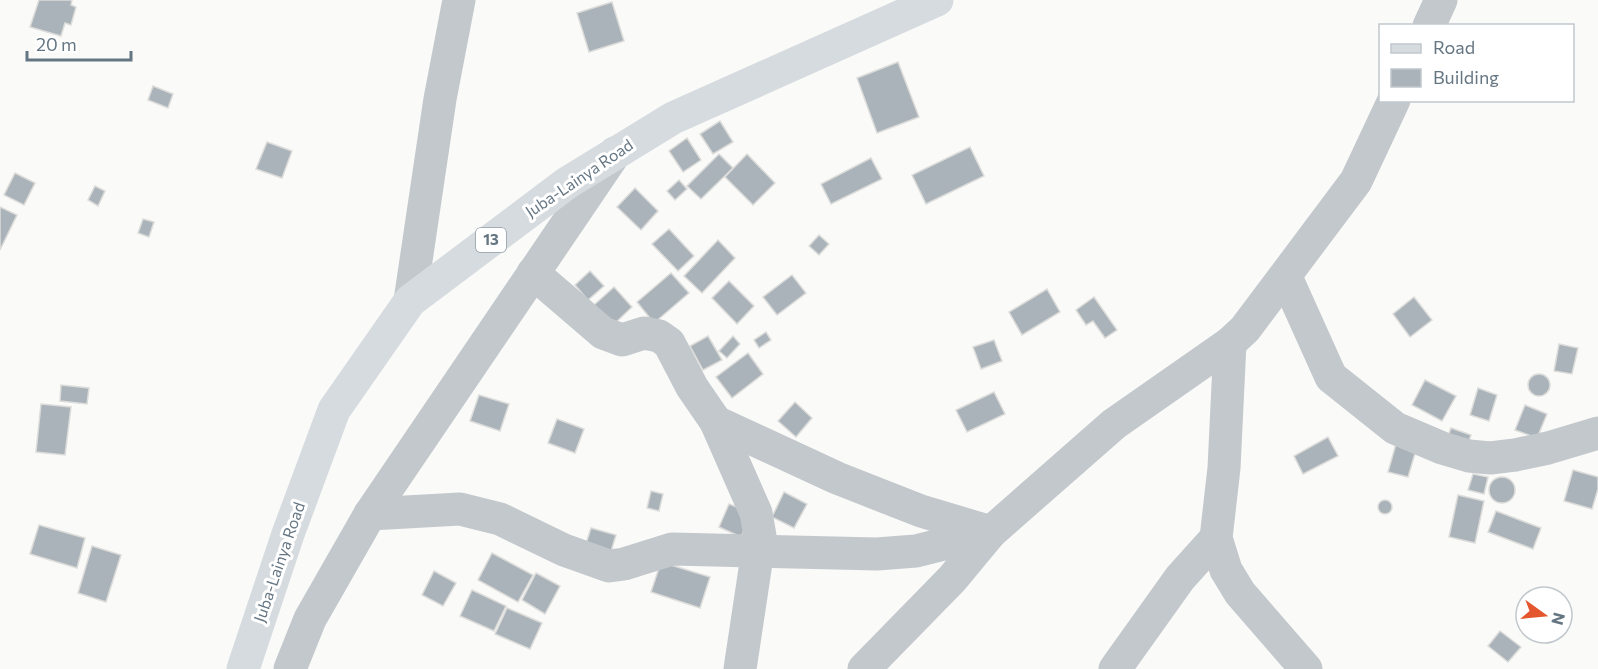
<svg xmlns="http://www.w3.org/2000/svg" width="1598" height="669" viewBox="0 0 1598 669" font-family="Commissioner,sans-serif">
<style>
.building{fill:#aab3b9;stroke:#dcdcda;stroke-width:1.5}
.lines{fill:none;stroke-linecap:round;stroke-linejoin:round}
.minor{stroke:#c3c8cc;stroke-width:33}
.major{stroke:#d6dbdf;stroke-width:33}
.labels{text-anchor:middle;stroke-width:6;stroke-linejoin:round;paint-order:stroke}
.shield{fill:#fff;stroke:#939fa8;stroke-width:1.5}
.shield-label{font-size:15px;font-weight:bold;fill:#657683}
.street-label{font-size:16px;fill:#657683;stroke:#fff}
</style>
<rect width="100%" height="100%" fill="#fafaf8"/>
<g class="building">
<path d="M39,0H72L71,5L76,7L71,25L65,23L61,36L30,27Z"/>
<path d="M612,2L624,41L589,52L577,13Z"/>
<path d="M898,62L919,117L877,133L857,78Z"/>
<path d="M153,86L173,94L168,108L148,100Z"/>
<path d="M720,121L733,142L713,154L700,134Z"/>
<path d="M687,138L701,160L683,172L669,151Z"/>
<path d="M267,142L292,151L282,178L256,169Z"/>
<path d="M970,147L984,176L926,204L912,175Z"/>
<path d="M719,154L733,168L701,199L687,186Z"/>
<path d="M747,154L775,183L753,205L725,177Z"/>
<path d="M871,158L882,179L831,204L821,184Z"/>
<path d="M15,173L35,183L24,205L4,195Z"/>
<path d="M679,180L687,189L675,200L667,191Z"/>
<path d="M95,186L105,191L98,206L88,200Z"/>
<path d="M635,188L658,211L641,230L617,207Z"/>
<path d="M0,207L17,215L0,250Z"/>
<path d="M143,219L154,222L149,237L138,233Z"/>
<path d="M669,229L694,256L678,271L652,244Z"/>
<path d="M819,235L829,244L819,255L809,246Z"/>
<path d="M718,240L735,258L702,293L684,276Z"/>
<path d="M590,271L604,286L588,300L575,285Z"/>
<path d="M671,273L689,293L654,323L637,302Z"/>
<path d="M792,275L806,293L777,315L763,297Z"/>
<path d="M729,281L754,306L737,324L712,298Z"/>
<path d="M614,287L632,307L612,326L594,305Z"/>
<path d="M1047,289L1060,312L1022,335L1009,312Z"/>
<path d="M1094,297L1117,330L1105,338L1093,321L1086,325L1076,310Z"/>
<path d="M1414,297L1432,320L1410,337L1393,314Z"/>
<path d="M766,332L771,340L759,348L754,340Z"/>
<path d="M708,336L722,360L703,370L690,346Z"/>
<path d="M733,336L740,344L727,358L719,351Z"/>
<path d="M994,340L1002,361L981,369L973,347Z"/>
<path d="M1559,344L1578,348L1572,374L1554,371Z"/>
<path d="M748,353L763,374L732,398L716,377Z"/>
<circle cx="1539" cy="385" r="11"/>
<path d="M1425,380L1456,396L1442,421L1412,405Z"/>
<path d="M61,385L89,388L87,404L60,401Z"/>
<path d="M1478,388L1497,395L1489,421L1470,415Z"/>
<path d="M994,392L1005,414L967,432L956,410Z"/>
<path d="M479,395L509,404L500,431L470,421Z"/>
<path d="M795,402L812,418L796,437L778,421Z"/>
<path d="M41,404L71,407L65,455L36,452Z"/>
<path d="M1525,405L1547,414L1537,438L1515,430Z"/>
<path d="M557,419L584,429L575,453L548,443Z"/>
<path d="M1451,428L1471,435L1465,452L1445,444Z"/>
<path d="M1328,437L1338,456L1303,474L1294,456Z"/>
<path d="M1396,444L1416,450L1408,477L1388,472Z"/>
<path d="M1573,470L1598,477V489L1592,509L1564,501Z"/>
<path d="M1473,474L1488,477L1484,494L1468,490Z"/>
<circle cx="1502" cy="490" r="13"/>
<path d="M651,491L663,494L659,511L647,508Z"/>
<path d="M784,492L807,504L794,528L772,517Z"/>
<path d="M1458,495L1484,501L1475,543L1449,537Z"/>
<circle cx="1385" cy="507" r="7"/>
<path d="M729,504L752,513L741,537L719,527Z"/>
<path d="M1496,511L1541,528L1533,549L1488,532Z"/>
<path d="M39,525L85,538L77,568L30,554Z"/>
<path d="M591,528L616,535L608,561L583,553Z"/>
<path d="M92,546L121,555L106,602L78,593Z"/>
<path d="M492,553L533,575L518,602L478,580Z"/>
<path d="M661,562L710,577L700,608L651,592Z"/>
<path d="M434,571L456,583L443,606L422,595Z"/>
<path d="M536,573L560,586L545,614L522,600Z"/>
<path d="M472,590L506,606L494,631L460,616Z"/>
<path d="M507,608L542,623L530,649L495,634Z"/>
<path d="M1500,631L1521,647L1508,662L1488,646Z"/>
</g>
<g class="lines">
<g class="minor">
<path d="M1429,26L1441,0"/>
<path d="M533,273L603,333L622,340L644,333L659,336L669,343L692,387L716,422L756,513L760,536L740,669"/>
<path d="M1286,277L1331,377L1395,428L1442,448L1469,456L1490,458L1515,455L1548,448L1598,433"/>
<path d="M410,301L440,99L459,0"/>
<path d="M1230,343L1224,468L1216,538L1226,570L1240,593L1306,669"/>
<path d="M716,422L837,478L921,511L991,532"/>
<path d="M370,514L460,509L500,519L564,550L609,566L624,564L672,549L877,554L916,551L991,532"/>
<path d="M290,669L310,619L370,514L615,153"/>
<path d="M864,669L952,579L991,532L1114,424L1230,343L1245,329L1356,181L1394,100"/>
<path d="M1115,669L1180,578L1216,538"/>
</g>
<path class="major" d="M243,669L288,534L334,410L410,301L567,183L673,118L937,0"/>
</g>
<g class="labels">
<rect class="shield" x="476" y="228" width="30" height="24" rx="4.5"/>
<g class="shield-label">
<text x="491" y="245">13</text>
</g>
<g class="street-label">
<text transform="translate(579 178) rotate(-34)" y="6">Juba-Lainya Road</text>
<text transform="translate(279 562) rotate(-71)" y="6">Juba-Lainya Road</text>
</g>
</g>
<rect x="1379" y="24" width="195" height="78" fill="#ffffff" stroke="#c1c8cd" stroke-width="1.5"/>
<rect x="1391" y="44" width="30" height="9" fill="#d6dbdf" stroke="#c1c8cd" stroke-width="1.5"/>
<text x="1433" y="54" font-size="18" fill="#657683">Road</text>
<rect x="1391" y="69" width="30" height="18" fill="#aab3b9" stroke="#c1c8cd" stroke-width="1.5"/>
<text x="1433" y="84" font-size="18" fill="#657683">Building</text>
<g transform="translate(1544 615) rotate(105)"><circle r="28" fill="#ffffff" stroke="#c1c8cd" stroke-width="1.5"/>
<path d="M0-4.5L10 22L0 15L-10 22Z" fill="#e4572e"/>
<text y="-9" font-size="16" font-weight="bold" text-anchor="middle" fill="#657683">N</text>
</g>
<path d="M27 51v9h104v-9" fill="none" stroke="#657683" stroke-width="3"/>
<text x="36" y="51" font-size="18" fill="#657683" stroke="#ffffff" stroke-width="4.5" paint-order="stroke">20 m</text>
</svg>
